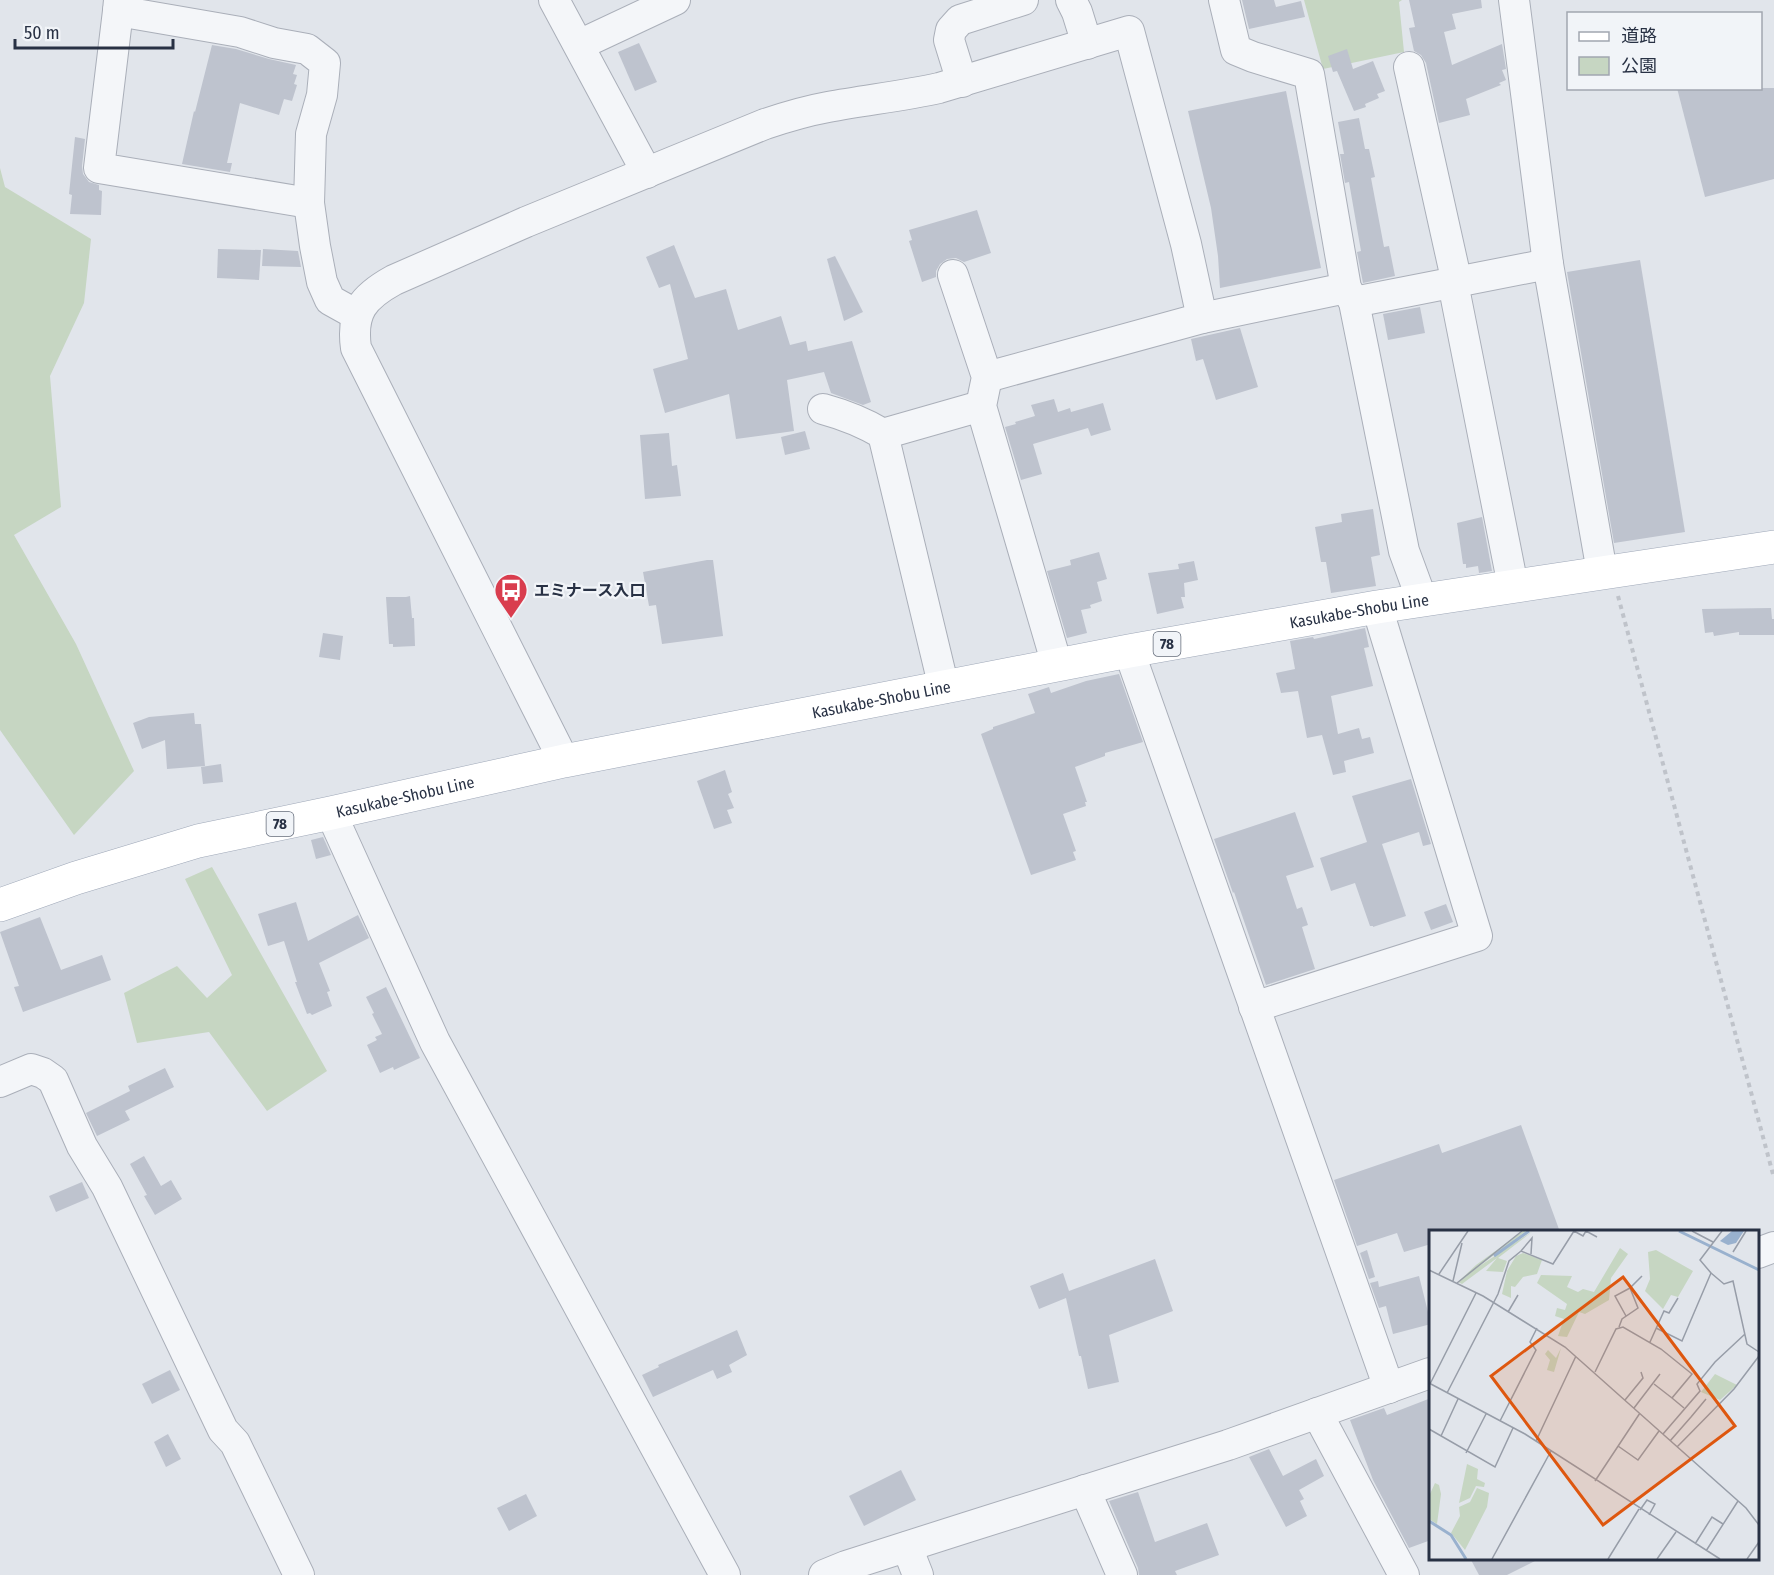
<svg xmlns="http://www.w3.org/2000/svg" width="1774" height="1575" viewBox="0 0 1774 1575" font-family="'Fira Sans Condensed','Noto Sans JP',sans-serif">
<style>
.green{fill:#c6d6c2}
.building{fill:#bec3ce}
.lines{fill:none;stroke-linecap:round;stroke-linejoin:round}
.minor-casing{stroke:#aaafb9;stroke-width:32}
.major-casing{stroke:#9fa8b8;stroke-width:34}
.path{stroke:#bfc3ca;stroke-width:4;stroke-dasharray:4.5 4.5;stroke-linecap:butt}
.minor{stroke:#f4f6f9;stroke-width:30}
.major{stroke:#fff;stroke-width:33}
.labels{text-anchor:middle;stroke-width:4.5;stroke-linejoin:round;paint-order:stroke}
.shield{fill:#f1f4f8;stroke:#646c7a;stroke-width:1.5}
.shield-label{font-size:15px;font-weight:bold;fill:#283144}
.poi-label{font-size:16px;font-weight:bold;fill:#283144;stroke:#f1f4f8;text-anchor:start}
.street-label{font-size:16px;fill:#283144;stroke:#f1f4f8}
.inset-river{fill:none;stroke:#99b1ce;stroke-width:3}
.inset-road{fill:none;stroke:#979da8;stroke-width:1.5}
.view{fill:#de570f;fill-opacity:0.15;stroke:#de570f;stroke-width:3}
.inset-edge{fill:none;stroke:#283144;stroke-width:3}
</style>
<rect width="100%" height="100%" fill="#e1e5eb"/>
<g class="green">
<path d="M1304,0H1402L1399,2L1404,52L1323,69Z"/>
<path d="M0,168L5,187L91,239L84,303L50,376L61,507L14,535L76,644L134,771L74,835L0,730Z"/>
<path d="M212,867L327,1071L267,1111L209,1032L137,1043L124,993L177,966L207,998L232,975L185,879Z"/>
</g>
<g class="building">
<path d="M1242,0H1274L1276,7L1301,1L1305,17L1249,29Z"/>
<path d="M1409,0H1481L1482,8L1452,14L1456,29L1444,32L1452,65L1502,44L1506,69L1502,70L1506,80L1499,83L1501,85L1466,99L1470,115L1439,123L1426,63L1421,55L1414,51L1409,28L1415,27Z"/>
<path d="M639,43L657,82L635,91L618,52Z"/>
<path d="M212,45L236,49L269,59L296,65L293,74L297,75L294,84L297,85L292,101L284,99L279,115L240,103L227,163H232L230,172L182,164L194,111L195,112Z"/>
<path d="M1347,49L1353,69L1373,61L1385,91L1377,94L1379,98L1365,104L1366,107L1354,111L1337,71L1333,72L1328,56Z"/>
<path d="M1677,88H1774V179L1705,197Z"/>
<path d="M1286,91L1321,268L1220,288L1218,256L1211,208L1188,111Z"/>
<path d="M1359,118L1365,149H1369L1375,177L1371,178L1384,247L1389,246L1395,276L1363,283L1357,252L1361,251L1349,182L1345,183L1340,154H1344L1338,122Z"/>
<path d="M75,137L85,139L82,166L83,174L89,182L99,185V190L102,191L101,215L70,214L72,195L69,194Z"/>
<path d="M977,210L991,253L964,262L956,258L947,259L940,264L936,271V277L922,282L909,241L912,240L909,230Z"/>
<path d="M674,245L695,298L726,289L738,330L781,316L790,345L806,341L808,351L852,341L871,402L863,405L831,393L824,372L787,380L794,431L736,439L729,394L665,413L653,369L688,359L670,284L659,288L646,257Z"/>
<path d="M218,249L261,250L259,280L217,278Z"/>
<path d="M263,249L298,251L301,267L262,266Z"/>
<path d="M835,256L863,312L844,321L827,259Z"/>
<path d="M1640,260L1685,532L1614,543L1567,272Z"/>
<path d="M1420,307L1425,333L1388,340L1383,314Z"/>
<path d="M1240,328L1258,387L1216,400L1203,359L1196,361L1191,339Z"/>
<path d="M1054,399L1058,412L1070,408L1071,412L1103,403L1111,430L1091,436L1088,428L1033,444L1042,474L1021,480L1005,427L1016,424L1015,422L1035,416L1031,405Z"/>
<path d="M805,431L810,449L785,455L781,437Z"/>
<path d="M669,433L672,466L677,465L681,496L645,499L640,435Z"/>
<path d="M1373,509L1380,555L1371,557L1376,586L1331,593L1326,562H1321L1315,527L1342,522L1341,514Z"/>
<path d="M1482,517L1492,571L1479,573L1478,566L1466,568V564H1463L1457,523Z"/>
<path d="M1099,552L1107,579L1097,582L1102,601L1090,605L1091,608L1081,610L1087,633L1067,638L1047,571L1071,565L1070,560Z"/>
<path d="M707,560H713L723,636L662,644L656,605L649,606L643,572Z"/>
<path d="M1194,561L1198,580L1184,583L1185,597H1181L1184,608L1157,614L1148,573L1179,569L1178,564Z"/>
<path d="M406,597L410,596L412,618H414L415,646L393,647V644H389L386,597Z"/>
<path d="M1771,608L1772,619H1774V635H1739V632L1714,636L1713,632L1705,633L1702,609Z"/>
<path d="M1365,628L1369,647L1364,648L1373,686L1331,696L1338,734L1359,728L1362,739L1370,737L1374,753L1344,761L1346,772L1333,775L1322,735L1307,738L1298,691L1281,693L1276,673L1295,669L1290,641L1313,637L1314,639Z"/>
<path d="M323,633L343,636L340,660L319,657Z"/>
<path d="M1119,674L1143,742L1105,753V756L1075,767L1087,802H1085L1086,806L1063,814L1076,851L1073,852L1076,860L1031,875L981,734L993,729V727L1035,713L1028,694L1049,687L1051,693L1086,681Z"/>
<path d="M194,713L195,724H201L205,766L167,769L165,740L142,749L133,723L149,717Z"/>
<path d="M221,764L223,782L203,784L201,767Z"/>
<path d="M725,770L732,792L728,794L734,808L727,810L732,823L714,829L697,781Z"/>
<path d="M1411,779L1431,844L1423,846L1419,832L1382,844L1406,916L1373,927V926H1370L1355,883L1331,891L1320,858L1367,842L1352,796Z"/>
<path d="M1295,812L1314,867L1286,876L1297,909L1302,907L1308,925L1302,927L1315,969L1266,985L1234,892L1233,893L1214,839Z"/>
<path d="M323,837L331,855L316,859L311,840Z"/>
<path d="M296,902L308,941L358,915L369,938L319,963L330,991L327,992L332,1006L312,1015L310,1013L307,1014L295,982H297L284,941L268,946L258,914Z"/>
<path d="M1446,904L1453,922L1431,930L1424,912Z"/>
<path d="M40,917L61,970L102,955L111,980L23,1012L14,987L19,986L0,932Z"/>
<path d="M386,987L420,1058L394,1070L393,1067L380,1073L367,1045L377,1040L375,1037L382,1034L372,1014L374,1013L366,997Z"/>
<path d="M165,1068L174,1087L125,1111L130,1120L97,1136L86,1113L130,1091L128,1086Z"/>
<path d="M1521,1125L1560,1232H1431V1244L1404,1252L1397,1233L1357,1246L1334,1180L1439,1144L1442,1153Z"/>
<path d="M144,1156L161,1186L171,1180L182,1199L155,1215L144,1196L147,1195L130,1164Z"/>
<path d="M82,1182L89,1198L56,1212L49,1196Z"/>
<path d="M1367,1250L1375,1277L1369,1279L1360,1253Z"/>
<path d="M1155,1259L1173,1311L1109,1335L1119,1382L1088,1389L1081,1356H1079L1066,1298L1039,1309L1030,1286L1063,1273L1069,1291Z"/>
<path d="M1419,1276L1431,1324L1393,1334L1386,1306L1379,1308L1370,1283L1378,1281L1379,1287Z"/>
<path d="M737,1330L747,1355L729,1365L732,1372L717,1379L713,1370L653,1397L642,1375L659,1367L658,1365Z"/>
<path d="M170,1370L180,1390L152,1404L142,1384Z"/>
<path d="M1431,1398V1540L1409,1548L1373,1480L1350,1420L1384,1408L1387,1415Z"/>
<path d="M168,1434L181,1459L166,1467L154,1442Z"/>
<path d="M1269,1449L1283,1476L1316,1459L1324,1476L1299,1490L1304,1499L1300,1501L1307,1516L1286,1527L1249,1457Z"/>
<path d="M901,1470L916,1500L864,1526L849,1496Z"/>
<path d="M1138,1492L1155,1542L1207,1523L1219,1555L1175,1571L1177,1575H1139L1138,1568L1109,1501Z"/>
<path d="M526,1494L537,1516L509,1531L497,1508Z"/>
<path d="M1470,1558H1541L1507,1575H1479Z"/>
</g>
<g class="lines">
<defs>
<g id="minor">
<path d="M119,0L118,11L240,32L274,43L307,49L325,63L322,95L311,134L309,203L315,246L322,282L330,300L357,315"/>
<path d="M554,0L647,173"/>
<path d="M1071,0L1077,12L1087,44"/>
<path d="M1224,0L1236,50L1253,57L1309,74L1346,288L1354,302L1404,551L1422,600"/>
<path d="M1514,0L1548,264L1602,572"/>
<path d="M118,11L99,168L309,203"/>
<path d="M579,45L675,0"/>
<path d="M1409,67L1457,283"/>
<path d="M962,82L949,40L951,30L960,20L1023,0"/>
<path d="M953,275L987,377L981,406L1057,665"/>
<path d="M1453,283L1513,586"/>
<path d="M1354,302L1548,264"/>
<path d="M987,377L1202,318"/>
<path d="M823,409C845,415 863,422 883,434L944,688"/>
<path d="M883,434L981,406"/>
<path d="M1129,651L1389,1388"/>
<path d="M564,761L356,348C351,312 363,297 394,280L526,222L765,124C786,117 806,111 828,107C865,100 903,96 939,88L1129,31L1186,244L1202,318L1346,288"/>
<path d="M331,813L435,1042L725,1575"/>
<path d="M1254,1007L1477,936L1377,607"/>
<path d="M0,1082L31,1069L43,1073L53,1080L82,1146L107,1187L223,1430L235,1443L299,1575"/>
<path d="M1758,1253L1774,1247"/>
<path d="M1317,1413L1404,1575"/>
<path d="M1085,1490L1122,1575"/>
<path d="M907,1547L918,1575"/>
<path d="M824,1575L846,1566L965,1528L1228,1445L1430,1373"/>
</g>
<g id="major">
<path id="s1" d="M0,905L76,878L198,841L331,813L564,761L1129,651L1377,607L1774,547"/>
</g>
</defs>
<use href="#minor" class="minor-casing"/>
<use href="#major" class="major-casing"/>
<path class="path" d="M1618,596L1774,1178"/>
<use href="#minor" class="minor"/>
<use href="#major" class="major"/>
</g>
<defs>
<symbol id="bus-pin" viewBox="-11 -11 22 30"><path d="M0 17L-7.5 6A9.5 9.5 0 1 1 7.5 6Z" fill="#d93d4e" stroke="#f1f4f8"/><path d="M-5-6H5V4H4V6H2V4H-2V6H-4V4H-5ZM-3.5-4V0h7V-4ZM-3.5 1.2v1.5H-2V1.2ZM2 1.2v1.5H3.5V1.2Z" fill="#fff"/></symbol>
</defs>
<g fill-rule="evenodd">
<use href="#bus-pin" x="492" y="571" width="38" height="52"/>
</g>
<g class="labels">
<g class="shield">
<rect x="1153.5" y="632" width="27" height="24" rx="4.5"/>
<rect x="266.5" y="812" width="27" height="24" rx="4.5"/>
</g>
<g class="shield-label">
<text x="1167" y="649">78</text>
<text x="280" y="829">78</text>
</g>
<g class="poi-label">
<text x="534" y="596">エミナース入口</text>
</g>
<g class="street-label">
<text dy="6" stroke="none"><textPath href="#s1" startOffset="1392">Kasukabe-Shobu Line</textPath></text>
<text dy="6" stroke="none"><textPath href="#s1" startOffset="906">Kasukabe-Shobu Line</textPath></text>
<text dy="6" stroke="none"><textPath href="#s1" startOffset="420">Kasukabe-Shobu Line</textPath></text>
</g>
</g>
<g transform="translate(1429 1230)">
<rect width="330" height="330" fill="#e1e5eb"/>
<path d="M94,1H97L49,37L104,1L69,28L78,31L74,42L57,41L68,28L33,54L29,52L47,35ZM191,18L199,24L182,48L180,70L156,84L150,82L138,107L129,106L135,89L126,86L128,78L136,80L138,74L108,53L112,45L143,46L138,57L149,62L154,59L165,62ZM227,20L264,41L249,67L242,65L234,79L216,61L221,49L219,22ZM94,23L113,30L108,44L94,47L86,57L82,56V68L73,64L78,41L87,26ZM132,118L125,142L118,140L121,130L116,124L119,120L127,128ZM286,144L308,155L291,170L272,162ZM38,234L49,239L48,249L56,253L55,257L47,256L41,268L30,273ZM6,253L10,255L12,264L8,294L0,289V266ZM48,258L60,263L58,277L36,320L22,303L31,286L30,277L41,272Z" fill="#c6d6c2"/>
<path d="M303,1H315L307,13L299,15L291,11Z" fill="#99b1ce"/>
<path class="inset-river" d="M250,1L330,40M65,26L100,1M0,291L22,305L37,329"/>
<path class="inset-road" d="M145,1L154,6L157,1L168,7M263,1L284,12M92,21L103,8L102,24M304,22L317,1M0,40L54,66L136,117L317,278L330,295M282,43L295,54L304,51L318,114L330,122M10,44L39,1M24,51L33,13M28,53L93,1M79,82L89,65M197,86L186,66L201,58M190,97L193,89L209,78L201,58L213,46M227,98L253,111L282,43L271,30L293,1M221,112L235,81L240,83L249,68M166,142L187,99L194,97L232,119L263,144L243,168L255,178M0,153L96,204L291,329M1,154L47,63M225,154L243,168M18,163L69,64L80,31L92,21L124,34L145,1M196,170L214,148L212,142M205,178L231,144M262,187L277,169M71,191L107,120L101,112L108,98M0,199L66,237L84,198M234,204L271,161L268,154L286,132L316,104M12,206L29,169M107,211L147,126M241,211L262,187M189,216L209,230L230,201M248,217L305,159L330,126M37,223L57,184M166,251L211,183M211,280L218,270L226,274L220,285M266,314L283,287L294,294M277,321L309,271M63,329L122,221M179,329L210,279M228,329L247,302M318,329L330,312"/>
<path class="view" d="M194,47L306,196L174,295L62,146Z"/>
<rect width="330" height="330" class="inset-edge"/>
</g>
<rect x="1567" y="12" width="195" height="78" fill="#f1f4f8" stroke="#a1a6b0" stroke-width="1.5"/>
<rect x="1579" y="32" width="30" height="9" fill="#ffffff" stroke="#a1a6b0" stroke-width="1.5"/>
<text x="1621" y="42" font-size="18" fill="#283144">道路</text>
<rect x="1579" y="57" width="30" height="18" fill="#c6d6c2" stroke="#a1a6b0" stroke-width="1.5"/>
<text x="1621" y="72" font-size="18" fill="#283144">公園</text>
<path d="M15 39v9h158v-9" fill="none" stroke="#283144" stroke-width="3"/>
<text x="24" y="39" font-size="18" fill="#283144" stroke="#f1f4f8" stroke-width="4.5" paint-order="stroke">50 m</text>
</svg>
